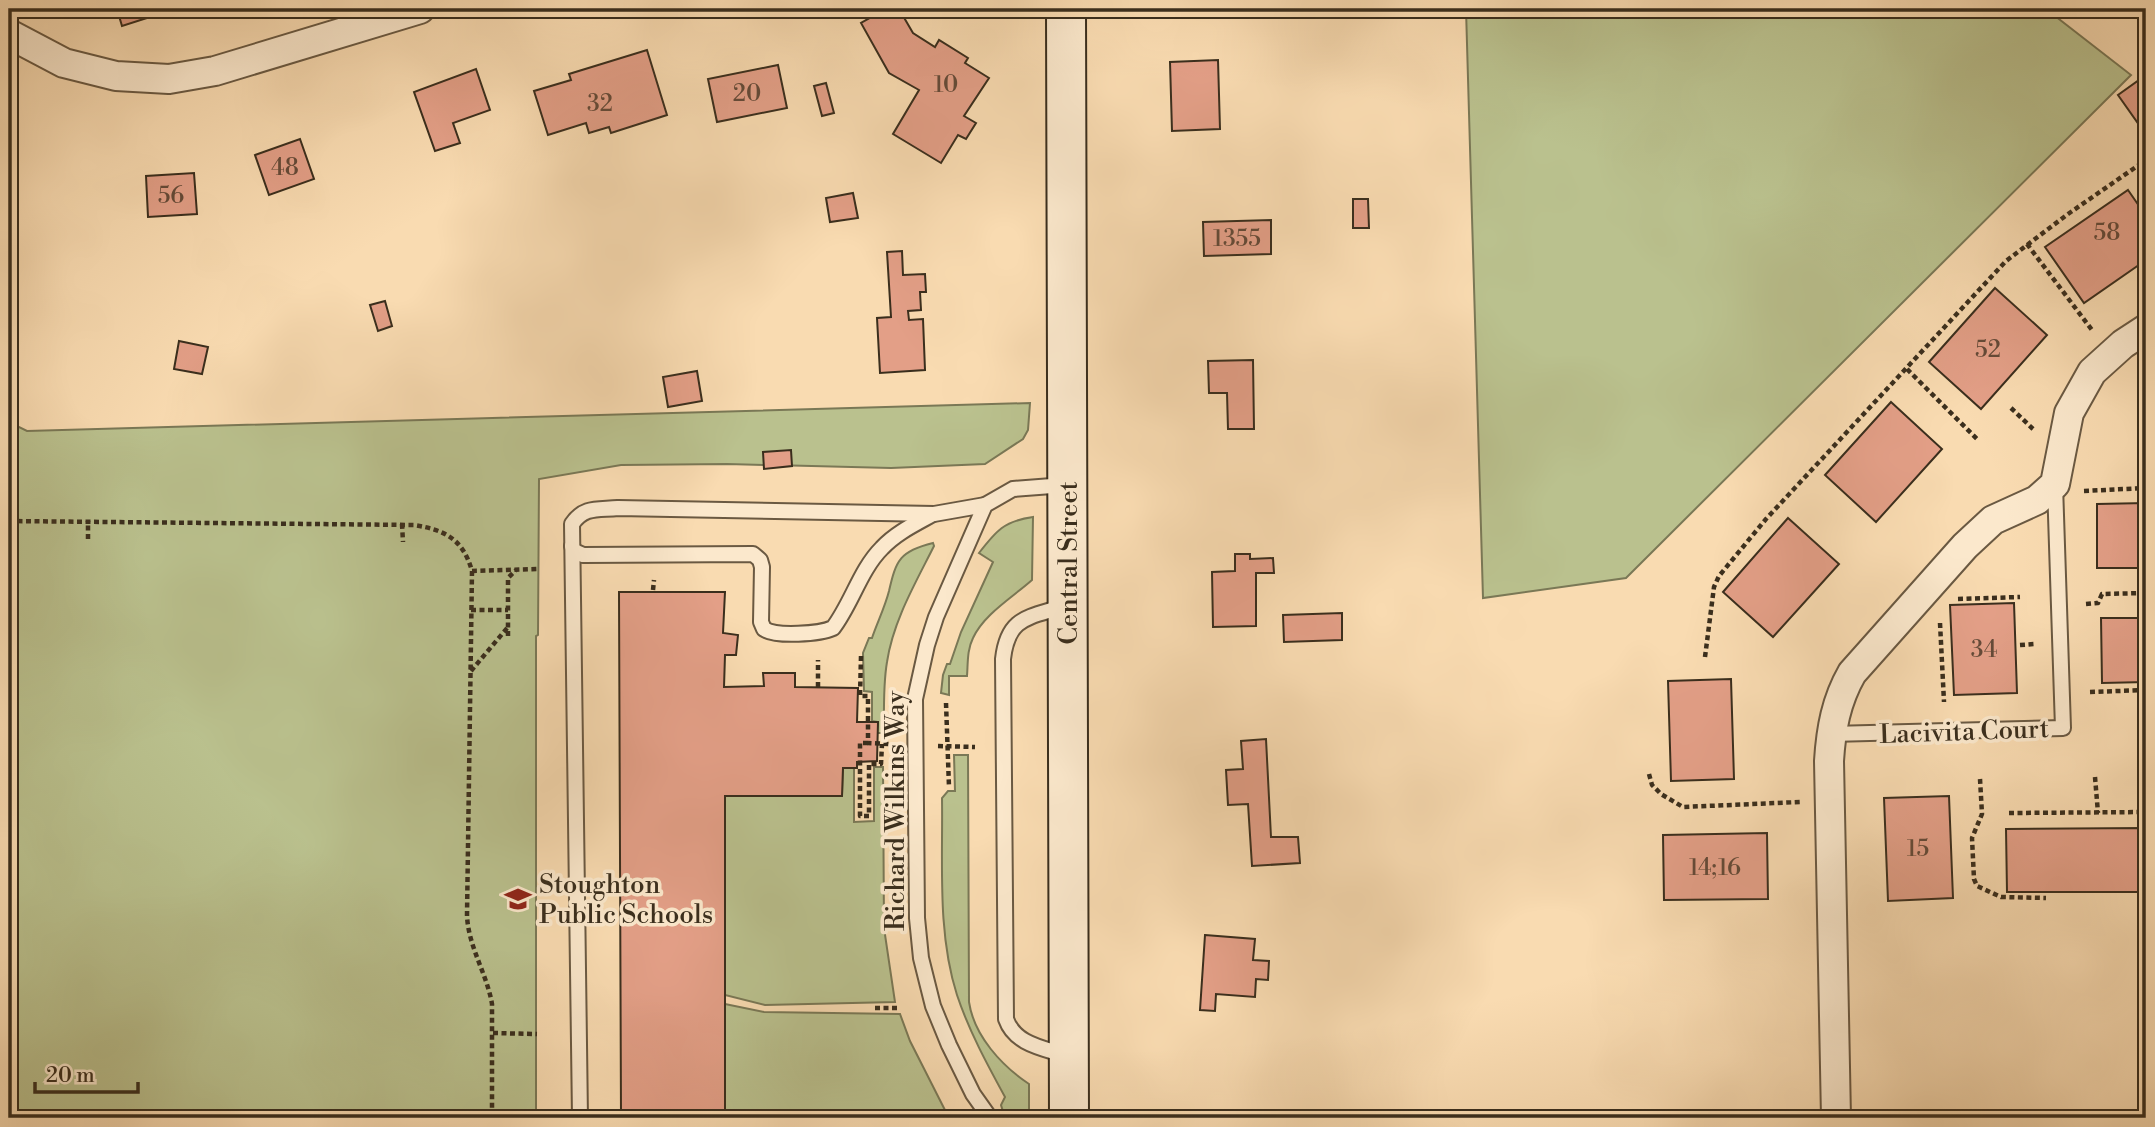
<svg xmlns="http://www.w3.org/2000/svg" width="2155" height="1127" viewBox="0 0 2155 1127" font-family="'Libre Bodoni',serif">
<style>
.green{fill:#bac18e;stroke:#7a7856;stroke-width:2}
.building{fill:#e39f87;stroke:#3a2e1d;stroke-width:2}
.lines{fill:none;stroke-linecap:round;stroke-linejoin:round}
.service-casing{stroke:#6a5942;stroke-width:18}
.minor-casing{stroke:#6a5942;stroke-width:32}
.secondary-casing{stroke:#3a2e1d;stroke-width:42}
.path{stroke:#3a2e1d;stroke-width:4.5;stroke-dasharray:5 3.5;stroke-linecap:butt}
.service{stroke:#fbe8cc;stroke-width:14}
.minor{stroke:#fbe8cc;stroke-width:28}
.secondary{stroke:#fbe8cc;stroke-width:38}
.labels{text-anchor:middle;stroke-width:7;stroke-linejoin:round;paint-order:stroke}
.number-label{font-size:23px;fill:#644a38}
.street-label{font-size:26px;fill:#3a2e1d;stroke:#fbe8cc}
.poi-label{font-size:26px;fill:#3a2e1d;stroke:#fbe8cc;text-anchor:start}
</style>
<rect width="100%" height="100%" fill="#f9dbb1"/>
<filter id="stains"><feTurbulence type="fractalNoise" baseFrequency=".00286" numOctaves="4"/><feColorMatrix values="0 0 0 0 .2 0 0 0 0 .09 0 0 0 0 .02 0 0 0 .5 -.17"/></filter>
<radialGradient id="worn" r=".72"><stop offset=".6" stop-color="#630" stop-opacity="0"/><stop offset="1" stop-color="#630" stop-opacity=".3"/></radialGradient>
<g class="green">
<path d="M1466,9H2046L2131,75L1626,578L1483,598Z"/>
<path d="M1030,403L1028,430L1023,439L985,464L891,468L727,464L621,465L539,479L538,635L536,636V1118H9V422L27,431Z"/>
<path d="M1033,517L1032,580C1013,597 984,614 973,638C967,650 968,663 967,676H949V695L941,693L943,675L947,664H950L961,632L993,562L979,553C996,531 1004,521 1033,517Z"/>
<path d="M933,543L934,546C916,582 893,621 887,662C883,685 884,709 884,733H877L878,722L872,721V692L864,691L863,653L869,638H872C877,623 885,607 889,591C896,560 900,551 933,543Z"/>
<path d="M954,755H968L969,1002C974,1036 1002,1066 1029,1084V1118H1005L1001,1105L1005,1097C987,1064 969,1031 957,995C937,933 943,862 942,798L948,791H955Z"/>
<path d="M854,767V822L874,821V767H883L884,928L895,1002L765,1005L725,995V796L842,795L843,768Z"/>
<path d="M725,1004L764,1012L900,1014L910,1041L949,1118H725Z"/>
</g>
<g class="building">
<path d="M117,9H172V10L122,26Z"/>
<path d="M886,9H899L913,33L935,47L939,40L968,58L965,63L989,78L964,116L976,123L966,139L958,135L941,163L893,134L919,90L889,73L861,23Z"/>
<path d="M647,50L667,115L611,133L609,127L589,133L586,123L548,135L534,91L571,80L569,74Z"/>
<path d="M1218,60L1220,129L1172,131L1170,62Z"/>
<path d="M778,65L787,108L717,122L708,79Z"/>
<path d="M476,69L490,110L453,123L460,143L435,151L414,92Z"/>
<path d="M2146,75V126L2142,129L2118,95Z"/>
<path d="M826,83L834,113L822,116L814,86Z"/>
<path d="M300,139L314,179L269,195L255,155Z"/>
<path d="M194,173L197,214L148,217L146,176Z"/>
<path d="M2128,190L2146,216V260L2084,303L2045,247Z"/>
<path d="M853,193L858,218L830,222L826,198Z"/>
<path d="M1353,199H1368L1369,228H1353Z"/>
<path d="M1271,220V254L1204,256L1203,222Z"/>
<path d="M902,251L903,275L925,274L926,292H920L921,310L908,311L909,320L923,319L925,370L880,373L877,318L891,317L887,252Z"/>
<path d="M1995,288L2047,335L1981,409L1929,362Z"/>
<path d="M385,301L392,326L378,331L370,305Z"/>
<path d="M179,341L208,347L202,374L174,369Z"/>
<path d="M1253,360L1254,429H1228L1227,393H1209L1208,361Z"/>
<path d="M697,371L702,401L668,407L663,377Z"/>
<path d="M1891,402L1942,449L1876,522L1825,475Z"/>
<path d="M791,450L792,466L764,469L763,452Z"/>
<path d="M2146,503V568H2097V504Z"/>
<path d="M1788,518L1839,564L1773,637L1723,592Z"/>
<path d="M1235,554H1250V559L1273,558L1274,573H1256V626L1213,627L1212,572L1235,571Z"/>
<path d="M619,592H725L723,633L738,635L736,655H725L724,687L764,686L763,673H795V687L858,688L857,722H878L877,761L857,762V768H843L842,796H725V1118H621Z"/>
<path d="M2014,603L2017,693L1954,695L1950,605Z"/>
<path d="M1342,613V640L1284,642L1283,615Z"/>
<path d="M2101,618H2146V682L2102,683Z"/>
<path d="M1731,679L1734,779L1671,781L1668,681Z"/>
<path d="M1266,739L1271,837H1298L1300,863L1252,866L1248,804L1228,805L1226,770L1243,769L1241,741Z"/>
<path d="M1949,796L1953,898L1888,901L1884,798Z"/>
<path d="M2146,828V892H2007L2006,829Z"/>
<path d="M1767,833L1768,899L1664,900L1663,835Z"/>
<path d="M1205,935L1255,939L1253,960L1269,961L1268,980L1256,979L1255,997L1216,994L1215,1011L1200,1010Z"/>
</g>
<g class="lines">
<defs>
<g id="service">
<path d="M572,546L574,551L583,555L753,554L760,560L762,567L761,622L764,629C776,637 820,634 833,628C852,603 860,570 882,548C896,533 915,524 933,514"/>
<path d="M1067,605C1030,618 1008,615 1003,659L1006,1019C1015,1045 1044,1048 1067,1056"/>
<path d="M1831,734L2063,728L2055,485"/>
<path d="M580,1118L572,524C584,506 598,510 618,508L934,514L985,505"/>
<path d="M990,1118L973,1094L949,1045L933,1006L921,958L917,918L915,699L927,645L936,617L985,505L1013,489L1065,485"/>
</g>
<g id="minor">
<path d="M9,34L64,63L116,76L169,79L215,71L420,9"/>
<path d="M1836,1118L1829,761C1831,729 1836,701 1852,673L1965,546L1993,520L2037,500L2055,484L2069,413L2092,372L2123,344L2146,329"/>
</g>
<path id="secondary" d="M1066,9L1069,1118"/>
</defs>
<use href="#service" class="service-casing"/>
<use href="#minor" class="minor-casing"/>
<use href="#secondary" class="secondary-casing"/>
<g class="path">
<path d="M2027,244L2092,330"/>
<path d="M1907,369L1978,440"/>
<path d="M2011,408L2033,429"/>
<path d="M2084,491L2146,488"/>
<path d="M9,521L414,525C445,530 463,539 472,571L538,569"/>
<path d="M402,524L403,542"/>
<path d="M88,539V521"/>
<path d="M472,571L467,915C468,946 487,974 492,1004V1118"/>
<path d="M653,590L654,580"/>
<path d="M1958,599L2020,597"/>
<path d="M2086,604L2098,603L2102,594L2146,593"/>
<path d="M471,610H508"/>
<path d="M1940,623L1944,702"/>
<path d="M508,636V578L516,570"/>
<path d="M2020,645L2035,644"/>
<path d="M861,656L860,696H868V743L891,744"/>
<path d="M1705,657L1714,587L1719,576L1766,519L2006,261L2068,214L2146,160"/>
<path d="M471,671L508,627"/>
<path d="M818,687V660"/>
<path d="M2090,692L2146,690"/>
<path d="M946,703L949,787"/>
<path d="M868,743H860V816H869V764H881L882,744"/>
<path d="M938,746L975,747"/>
<path d="M1649,774L1652,785L1661,794L1683,807L1800,802"/>
<path d="M2095,777L2098,813"/>
<path d="M1980,779L1982,814L1972,838L1974,879L1977,886L2001,897L2046,898"/>
<path d="M2009,813L2146,812"/>
<path d="M875,1008H897"/>
<path d="M493,1033L537,1034"/>
</g>
<use href="#service" class="service"/>
<use href="#minor" class="minor"/>
<use href="#secondary" class="secondary"/>
</g>
<defs>
<symbol id="school-bare" viewBox="-9 -9 18 18"><path d="M0-5L7-2L0 1L-7-2ZM-4 1L0 2.5L4 1V4Q0 6-4 4Z" fill="#8f2418" stroke="#fbe8cc" stroke-width="2.5" paint-order="stroke"/></symbol>
</defs>
<g fill-rule="evenodd">
<use href="#school-bare" x="499" y="880" width="38" height="38"/>
</g>
<g class="labels">
<g class="number-label">
<text x="946" y="92">10</text>
<text x="747" y="101">20</text>
<text x="600" y="111">32</text>
<text x="285" y="175">48</text>
<text x="171" y="203">56</text>
<text x="2107" y="240">58</text>
<text x="1237" y="246">1355</text>
<text x="1988" y="357">52</text>
<text x="1984" y="657">34</text>
<text x="1918" y="856">15</text>
<text x="1715" y="875">14;16</text>
</g>
<g class="street-label">
<text transform="translate(1068 563) rotate(-90)" y="9">Central Street</text>
<text transform="translate(1964 731) rotate(-2)" y="9">Lacivita Court</text>
<text transform="translate(895 811) rotate(-90)" y="9">Richard Wilkins Way</text>
</g>
<g class="poi-label">
<text x="539" y="893">Stoughton<tspan x="539" dy="30">Public Schools</tspan></text>
</g>
</g>
<rect width="2155" height="1127" fill="none" stroke="#f9dbb1" stroke-width="35"/>
<rect x="10" y="10" width="2134" height="1106" fill="none" stroke="#3a2e1d" stroke-width="3.5"/>
<rect x="18" y="18" width="2120" height="1092" fill="none" stroke="#3a2e1d" stroke-width="2"/>
<path d="M35 1082v10h103v-10" fill="none" stroke="#3a2e1d" stroke-width="3.5"/>
<text x="46" y="1082" font-size="21" fill="#3a2e1d" stroke="#fbe8cc" stroke-width="5" paint-order="stroke">20 m</text>
<rect width="100%" height="100%" filter="url(#stains)"/>
<rect width="100%" height="100%" fill="url(#worn)"/>
</svg>
